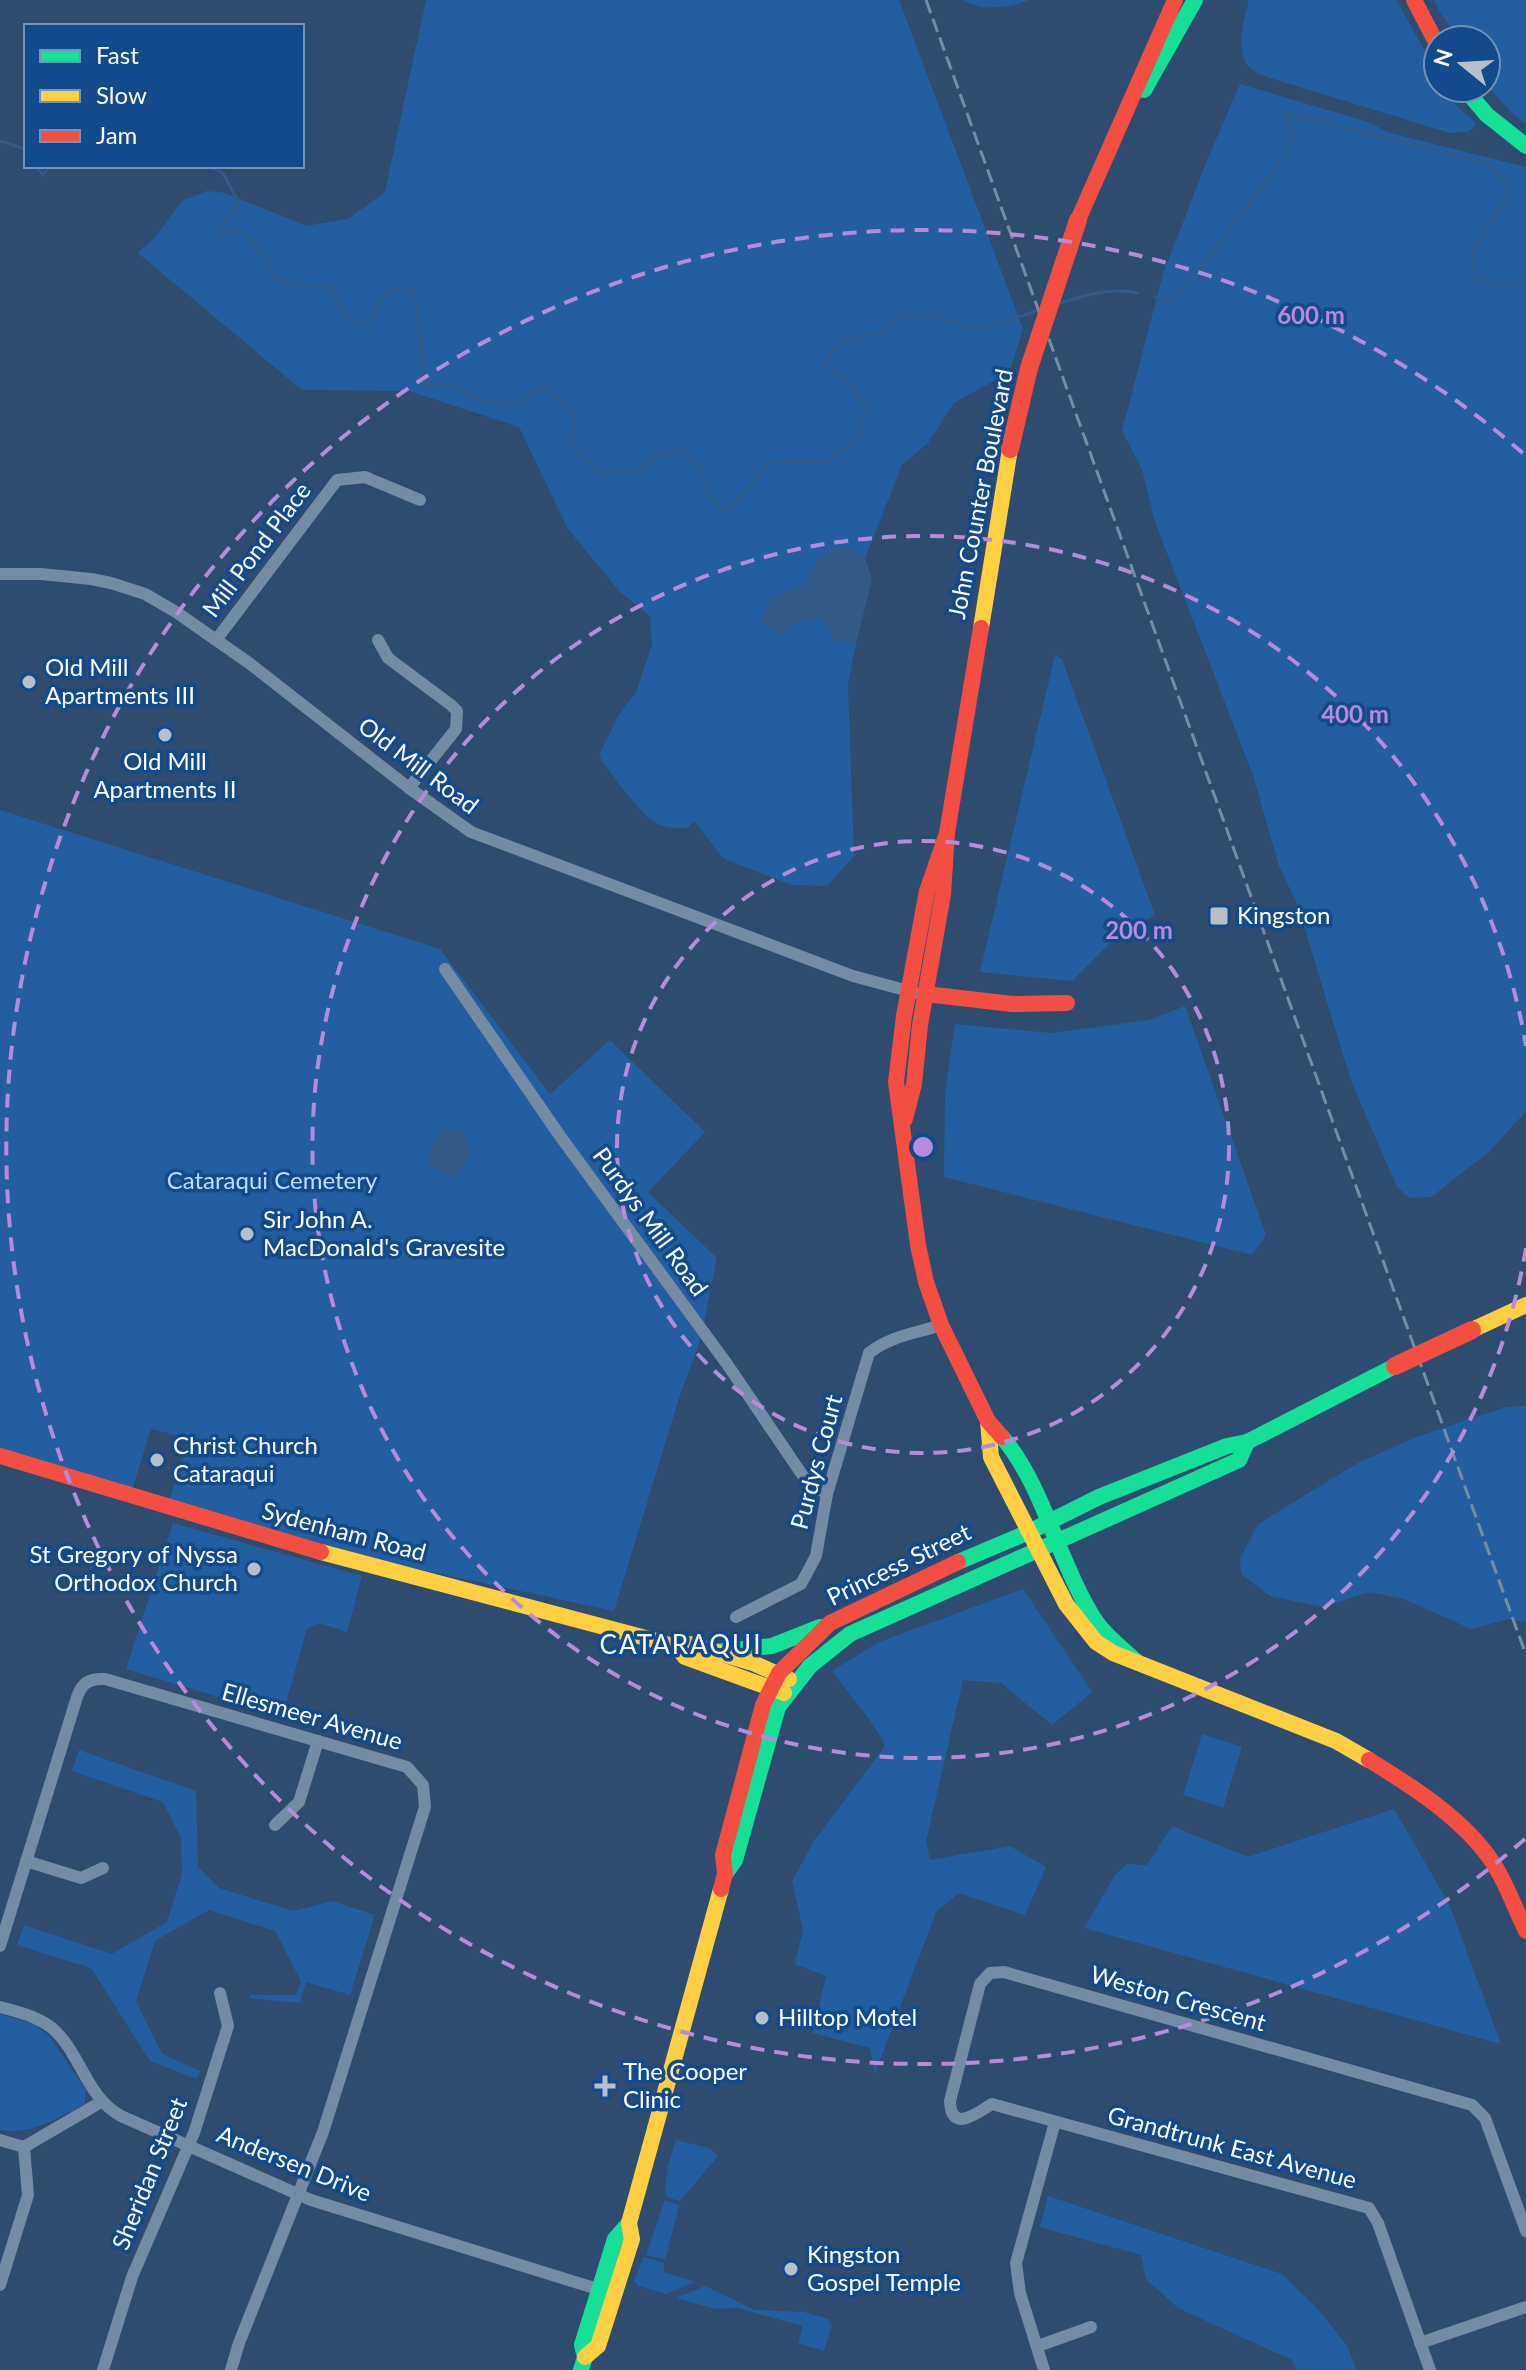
<svg xmlns="http://www.w3.org/2000/svg" width="1526" height="2370" viewBox="0 0 1526 2370" font-family="Lato,sans-serif">
<style>
.green{fill:#235fa0}
.water{fill:#325b8a}
.lines{fill:none;stroke-linecap:round;stroke-linejoin:round}
.stream{stroke:#325b8a;stroke-width:3}
.street{stroke:#748ba4;stroke-width:12}
.fast{stroke:#16e098;stroke-width:16}
.slow{stroke:#ffcf43;stroke-width:16}
.jam{stroke:#f24e42;stroke-width:16}
.rail{stroke:#778ca4;stroke-width:3;stroke-dasharray:14 6;stroke-linecap:butt}
.jam-bridge{stroke:#f24e42;stroke-width:18}
.ring{fill:none;stroke:#b68bdc;stroke-width:4;stroke-dasharray:14 10}
.poi-dot{fill:#b6c0cd;stroke:#124a8b;stroke-width:3}
.labels{text-anchor:middle;stroke-width:7;stroke-linejoin:round;paint-order:stroke}
.street-label{font-size:24px;fill:#fff;stroke:#124a8b}
.poi-label{font-size:24px;fill:#fff;stroke:#124a8b;text-anchor:start}
.park-label{font-size:24px;fill:#c0ddfc;stroke:#124a8b}
.neighbourhood-label{font-size:26px;letter-spacing:2px;fill:#fff;stroke:#124a8b}
.centre{fill:#b68bdc;stroke:#124a8b;stroke-width:4}
.ring-label{font-size:24px;text-anchor:middle;font-weight:bold;fill:#b68bdc;stroke:#124a8b;stroke-width:7;stroke-linejoin:round;paint-order:stroke}
</style>
<rect width="100%" height="100%" fill="#2d4c70"/>
<g class="green">
<path d="M426,0H899L1023,329L1008,378L997,379L954,403L928,443L902,465L865,558L845,547L819,559L806,585L772,597L761,622L781,636L796,623L817,617L826,622L834,640L856,644L848,684L854,856L827,886L792,885L724,859L694,821L688,828C675,829 662,828 651,820C640,812 605,767 599,755L618,716L636,692L652,645L650,616L620,592L568,529L519,427L409,391L302,390L138,253L155,237L182,201L207,191L226,193L306,226L348,219L385,192Z"/>
<path d="M963,0H1029C1010,8 981,12 963,0Z"/>
<path d="M1249,0H1396L1438,74V88H1446L1458,108L1471,118L1476,125L1468,132L1450,133L1267,77C1262,75 1254,72 1250,68C1234,52 1244,19 1249,0Z"/>
<path d="M1433,0H1526V124L1514,115L1486,85V40H1458Z"/>
<path d="M1240,84L1365,121L1390,133L1526,167V1111L1489,1152L1431,1197L1410,1198L1397,1187L1351,1081L1298,906L1279,866L1253,775L1155,522L1142,469L1122,431L1163,274L1208,158Z"/>
<path d="M1055,655L1062,659L1155,915L1120,933L1072,981L980,972Z"/>
<path d="M0,810L440,949L550,1094L610,1040L705,1132L648,1192L717,1258L700,1341L679,1398L614,1611L310,1546L168,1505L188,1438L151,1429L131,1493L0,1450Z"/>
<path d="M1185,1006L1266,1235L1252,1255L944,1177L945,1093L955,1024L1051,1033L1150,1020Z"/>
<path d="M1526,1406V1622L1509,1619L1471,1629L1404,1599L1370,1592L1323,1607L1270,1596L1241,1574L1240,1559L1258,1524L1356,1464L1416,1437L1506,1407Z"/>
<path d="M173,1523L362,1576L347,1632L319,1623L307,1629L282,1716L126,1669Z"/>
<path d="M1023,1589L1092,1692L1052,1725L1001,1683L963,1680L926,1841L930,1860L1010,1846L1046,1867L1025,1915L959,1893L936,1912L875,2073L870,2048L813,2033L826,1976L795,1964L803,1930L792,1881L814,1841L885,1746C876,1724 848,1693 832,1671L879,1642Z"/>
<path d="M1202,1734L1242,1747L1223,1808L1183,1795Z"/>
<path d="M79,1750L196,1791L198,1867L219,1888L293,1911L332,1901L375,1915L350,1995L306,1982L300,2003L250,1998V1995H296L301,1981L275,1931L209,1910L155,1941L136,2001L162,2054L200,2071L197,2079L150,2061L91,1968L17,1945L24,1925L112,1954L167,1922L182,1874L181,1838L163,1802L72,1771Z"/>
<path d="M1394,1809L1449,1904L1501,2044L1084,1928L1116,1874L1127,1864L1147,1865L1172,1826L1248,1857Z"/>
<path d="M0,2014L34,2024L49,2036L86,2090L85,2104C57,2118 32,2135 0,2130Z"/>
<path d="M676,2140L709,2148L718,2156L680,2201L666,2197C663,2180 670,2158 676,2140Z"/>
<path d="M1048,2196L1282,2274L1317,2308L1348,2347L1356,2370H1297L1292,2360L1178,2308L1146,2279L1141,2255L1040,2227Z"/>
<path d="M665,2200L679,2205L665,2260L646,2255Z"/>
<path d="M644,2257L664,2263V2272L695,2282L666,2294L639,2286L634,2280Z"/>
<path d="M705,2286L755,2310L804,2312L828,2319L832,2325L824,2351L798,2343L803,2326L737,2308L716,2309L676,2298Z"/>
</g>
<g class="water">
<path d="M845,547L865,558L872,579L856,644L834,640L826,622L817,617L796,623L782,636L760,622L772,597L806,585C817,562 818,552 845,547Z"/>
<path d="M449,1128L463,1131L471,1151L467,1162L455,1178L427,1165C431,1150 434,1135 449,1128Z"/>
</g>
<g class="lines">
<g class="stream">
<path d="M1286,113L1489,164L1511,190L1471,255L1478,278L1504,289L1526,281"/>
<path d="M0,141L23,148L26,153"/>
<path d="M36,166L43,175L50,166"/>
<path d="M208,166L223,173L239,203L218,232L241,230L268,259L276,281L332,288L344,317L369,325L378,303L395,287L412,289L421,328L422,366L426,385L451,384L479,399L510,406L544,387L576,416L571,447L600,475L640,470L659,454L680,450L703,472L709,496L726,513L771,462L829,461L857,437L867,411L851,383L823,364L841,342L882,332L900,316L925,314L972,327L996,324L1036,311"/>
<path d="M1155,297L1173,301L1207,261L1282,160L1292,135L1286,113"/>
<path d="M1057,304C1082,296 1110,287 1137,293"/>
</g>
<g class="street">
<path d="M0,574H41L91,579L111,583L145,594L176,612L249,663L409,788L471,832L853,976L916,993"/>
<path d="M216,640L337,480L365,477L420,500"/>
<path d="M378,640L388,658L451,705L457,711L456,729L409,788"/>
<path d="M445,969L560,1136L727,1364L801,1473L809,1483L827,1494"/>
<path d="M736,1617L801,1584L816,1556L827,1494L869,1353C890,1336 917,1333 941,1325"/>
<path d="M275,1825L299,1802L318,1741"/>
<path d="M26,1861L81,1878L103,1868"/>
<path d="M0,1946L77,1697C82,1683 89,1678 105,1679L407,1767L423,1785L425,1807L323,2132L239,2343L231,2370"/>
<path d="M0,2007C18,2012 37,2016 52,2028C81,2053 86,2097 121,2116L311,2200L604,2291"/>
<path d="M0,2140L24,2147"/>
<path d="M24,2147L101,2102"/>
<path d="M0,2285L28,2195L24,2147"/>
<path d="M1420,2343L1526,2307"/>
<path d="M1038,2346L1091,2327"/>
<path d="M103,2370L132,2277L194,2133L228,2026L220,1993"/>
<path d="M1044,2370L1020,2293L1016,2263L1055,2122"/>
<path d="M1430,2370L1378,2223L1369,2208L992,2104C977,2113 951,2134 950,2101L980,1984L990,1973L1004,1972L1472,2105L1485,2118L1526,2231"/>
</g>
<g class="fast">
<path d="M1464,88L1487,115L1526,146"/>
<path d="M1144,90L1195,0"/>
<path d="M1002,1437C1042,1483 1058,1559 1090,1612C1101,1632 1119,1646 1136,1661"/>
<path d="M958,1562L1029,1532L1099,1497L1227,1446L1247,1442L1395,1366"/>
<path d="M714,1652L772,1646L820,1627"/>
<path d="M725,1874L735,1860L778,1707L810,1666L850,1634L1239,1460L1247,1442"/>
<path d="M581,2370L585,2357L582,2345L615,2239L629,2223"/>
</g>
<g class="slow">
<path d="M981,628L1010,449"/>
<path d="M1472,1330L1526,1305"/>
<path d="M988,1421L991,1457L1066,1604L1096,1642L1113,1653L1336,1741L1369,1760"/>
<path d="M321,1552L657,1641L678,1648L685,1657L784,1693"/>
<path d="M678,1648L689,1644L753,1663L789,1679"/>
<path d="M585,2357L598,2346L632,2239L629,2223L721,1889"/>
</g>
<g class="jam">
<path d="M1414,0L1438,46"/>
<path d="M1078,220L1175,0"/>
<path d="M947,833L927,891L904,1016L896,1082L918,1245L926,1282L941,1325L988,1421L1002,1437"/>
<path d="M926,994L1012,1004L1067,1003"/>
<path d="M905,1119L914,1084L920,1025L943,894L947,833L981,628"/>
<path d="M0,1456L321,1552"/>
<path d="M1369,1760C1412,1786 1465,1820 1493,1863C1507,1884 1515,1909 1526,1931"/>
<path d="M721,1889L725,1874L723,1855L763,1705L779,1673L830,1623L958,1562"/>
</g>
<path class="rail" d="M926,0L1526,1655"/>
<g class="jam-bridge">
<path d="M1010,449L1029,368L1078,220"/>
<path d="M1395,1366L1472,1330"/>
</g>
</g>
<g class="ring">
<circle cx="923" cy="1147" r="306"/>
<path d="M1526 1248A611 611 0 1 1 1526 1046"/>
<path d="M1525 1839A917 917 0 1 1 1525 455"/>
</g>
<g class="poi-dot">
<circle cx="29" cy="682" r="8"/>
<circle cx="165" cy="735" r="8"/>
<rect x="1209" y="906" width="20" height="20" rx="4"/>
<circle cx="247" cy="1234" r="8"/>
<circle cx="157" cy="1460" r="8"/>
<circle cx="254" cy="1569" r="8"/>
<circle cx="762" cy="2018" r="8"/>
<path d="M601 2074h8v8h8v8h-8v8h-8v-8h-8v-8h8z"/>
<circle cx="791" cy="2269" r="8"/>
</g>
<g class="labels">
<g class="street-label">
<text transform="translate(981 494) rotate(-79)" y="8">John Counter Boulevard</text>
<text transform="translate(257 550) rotate(-53)" y="8">Mill Pond Place</text>
<text transform="translate(418 766) rotate(37)" y="8">Old Mill Road</text>
<text transform="translate(650 1222) rotate(54)" y="8">Purdys Mill Road</text>
<text transform="translate(817 1462) rotate(-75)" y="8">Purdys Court</text>
<text transform="translate(344 1532) rotate(15)" y="8">Sydenham Road</text>
<text transform="translate(899 1565) rotate(-26)" y="8">Princess Street</text>
<text transform="translate(312 1717) rotate(16)" y="8">Ellesmeer Avenue</text>
<text transform="translate(1178 1999) rotate(16)" y="8">Weston Crescent</text>
<text transform="translate(1232 2148) rotate(15)" y="8">Grandtrunk East Avenue</text>
<text transform="translate(294 2164) rotate(22)" y="8">Andersen Drive</text>
<text transform="translate(150 2174) rotate(-68)" y="8">Sheridan Street</text>
</g>
<g class="poi-label">
<text x="45" y="676">Old Mill<tspan x="45" dy="28">Apartments III</tspan></text>
<text x="165" y="770" text-anchor="middle">Old Mill<tspan x="165" dy="28">Apartments II</tspan></text>
<text x="1237" y="924">Kingston</text>
<text x="263" y="1228">Sir John A.<tspan x="263" dy="28">MacDonald's Gravesite</tspan></text>
<text x="173" y="1454">Christ Church<tspan x="173" dy="28">Cataraqui</tspan></text>
<text x="238" y="1563" text-anchor="end">St Gregory of Nyssa<tspan x="238" dy="28">Orthodox Church</tspan></text>
<text x="778" y="2026">Hilltop Motel</text>
<text x="623" y="2080">The Cooper<tspan x="623" dy="28">Clinic</tspan></text>
<text x="807" y="2263">Kingston<tspan x="807" dy="28">Gospel Temple</tspan></text>
</g>
<g class="park-label">
<text x="272" y="1189">Cataraqui Cemetery</text>
</g>
<g class="neighbourhood-label">
<text x="681" y="1654">CATARAQUI</text>
</g>
</g>
<circle cx="923" cy="1147" r="12" class="centre"/>
<g class="ring-label">
<text x="1311" y="324">600 m</text>
<text x="1355" y="723">400 m</text>
<text x="1139" y="939">200 m</text>
</g>
<rect x="24" y="24" width="280" height="144" fill="#124a8b" stroke="#7192b9" stroke-width="2"/>
<rect x="40" y="50" width="40" height="12" fill="#16e098" stroke="#7192b9" stroke-width="2"/>
<text x="96" y="64" font-size="24" fill="#ffffff">Fast</text>
<rect x="40" y="90" width="40" height="12" fill="#ffcf43" stroke="#7192b9" stroke-width="2"/>
<text x="96" y="104" font-size="24" fill="#ffffff">Slow</text>
<rect x="40" y="130" width="40" height="12" fill="#f24e42" stroke="#7192b9" stroke-width="2"/>
<text x="96" y="144" font-size="24" fill="#ffffff">Jam</text>
<g transform="translate(1462 64) rotate(288)"><circle r="38" fill="#124a8b" stroke="#7192b9" stroke-width="2"/>
<path d="M0-6L14 30L0 20L-14 30Z" fill="#b6c0cd"/>
<text y="-12" font-size="22" font-weight="bold" text-anchor="middle" fill="#ffffff">N</text>
</g>
</svg>
